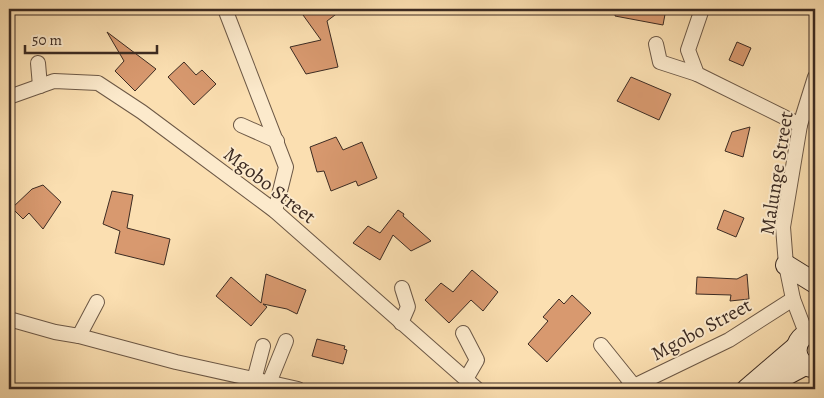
<svg xmlns="http://www.w3.org/2000/svg" width="824" height="398" viewBox="0 0 824 398" font-family="Alegreya,serif">
<style>
.building{fill:#d8996f;stroke:#3c2b22}
.lines{fill:none;stroke-linecap:round;stroke-linejoin:round}
.street-casing{stroke:#6c5846;stroke-width:16}
.secondary-casing{stroke:#3c2b22;stroke-width:22}
.street{stroke:#fceacc;stroke-width:14}
.secondary{stroke:#fceacc;stroke-width:20}
.labels{text-anchor:middle;stroke-width:4;stroke-linejoin:round;paint-order:stroke}
.street-label{font-size:20px;fill:#3c2b22;stroke:#fceacc}
</style>
<rect width="100%" height="100%" fill="#fbdfb1"/>
<filter id="stains"><feTurbulence type="fractalNoise" baseFrequency=".004" numOctaves="4"/><feColorMatrix values="0 0 0 0 .2 0 0 0 0 .09 0 0 0 0 .02 0 0 0 .5 -.17"/></filter>
<radialGradient id="worn" r=".72"><stop offset=".6" stop-color="#630" stop-opacity="0"/><stop offset="1" stop-color="#630" stop-opacity=".3"/></radialGradient>
<g class="building">
<path d="M311,9H343L327,21L338,67L306,74L290,47L321,40L303,15Z"/>
<path d="M616,9H666L663,25L615,16Z"/>
<path d="M107,32L156,69L135,91L115,71L124,61Z"/>
<path d="M737,42L751,48L743,66L729,60Z"/>
<path d="M184,62L196,75L202,70L216,84L194,105L168,77Z"/>
<path d="M631,77L671,94L659,120L617,101Z"/>
<path d="M750,127L743,157L725,151L732,132Z"/>
<path d="M336,137L343,150L362,142L377,178L358,186L356,181L331,191L324,171L317,172L310,147Z"/>
<path d="M43,185L61,202L43,229L29,213L23,219L12,208L32,189Z"/>
<path d="M112,191L133,195L127,228L170,239L164,265L115,253L120,231L103,224Z"/>
<path d="M398,210L404,214L403,216L431,241L411,251L393,235L380,260L353,243L368,226L380,233Z"/>
<path d="M724,210L744,218L736,237L717,229Z"/>
<path d="M472,270L498,292L483,311L471,300L449,323L425,300L441,283L453,292Z"/>
<path d="M266,274L306,290L297,314L287,309L263,304L267,307L251,326L216,296L231,277L261,303Z"/>
<path d="M747,274L749,299L730,301L731,295L696,294L697,277L737,279Z"/>
<path d="M572,295L591,313L547,362L528,344L548,321L543,317L559,299L564,304Z"/>
<path d="M317,339L345,346L344,349L347,350L343,364L312,356Z"/>
</g>
<g class="lines">
<defs>
<g id="street">
<path d="M225,9L286,167L275,211"/>
<path d="M702,9L688,50L697,74L800,125"/>
<path d="M656,44L660,62L697,74"/>
<path d="M38,63L40,86"/>
<path d="M9,97L54,81L98,83L142,112L275,211L477,389"/>
<path d="M241,125L277,141"/>
<path d="M9,319L55,332L79,336L176,362L298,389"/>
<path d="M401,323L408,307L402,288"/>
<path d="M463,333L477,360L466,379"/>
<path d="M806,333L793,299L786,265L783,227L800,125L815,77"/>
<path d="M79,336L97,302"/>
<path d="M601,345L634,386"/>
<path d="M254,380L263,346"/>
<path d="M269,383L286,341"/>
<path d="M625,389L634,386L729,340L793,299"/>
</g>
<g id="secondary">
<path d="M786,265L815,283"/>
<path d="M815,332C790,334 791,368 815,367"/>
<path d="M747,389L796,347"/>
<path d="M760,389L805,365"/>
</g>
</defs>
<use href="#street" class="street-casing"/>
<use href="#secondary" class="secondary-casing"/>
<use href="#street" class="street"/>
<use href="#secondary" class="secondary"/>
</g>
<g class="labels">
<g class="street-label">
<text transform="translate(776 173) rotate(-81)" y="7">Malunge Street</text>
<text transform="translate(270 185) rotate(38)" y="7">Mgobo Street</text>
<text transform="translate(701 329) rotate(-28)" y="7">Mgobo Street</text>
</g>
</g>
<rect width="824" height="398" fill="none" stroke="#fbdfb1" stroke-width="30"/>
<rect x="10" y="10" width="804" height="378" fill="none" stroke="#3c2b22" stroke-width="2.5"/>
<rect x="15" y="15" width="794" height="368" fill="none" stroke="#3c2b22"/>
<path d="M25 45v8h132v-8" fill="none" stroke="#3c2b22" stroke-width="2.5"/>
<text x="32" y="45" font-size="15" fill="#3c2b22" stroke="#fceacc" stroke-width="4" paint-order="stroke">50 m</text>
<rect width="100%" height="100%" filter="url(#stains)"/>
<rect width="100%" height="100%" fill="url(#worn)"/>
</svg>
